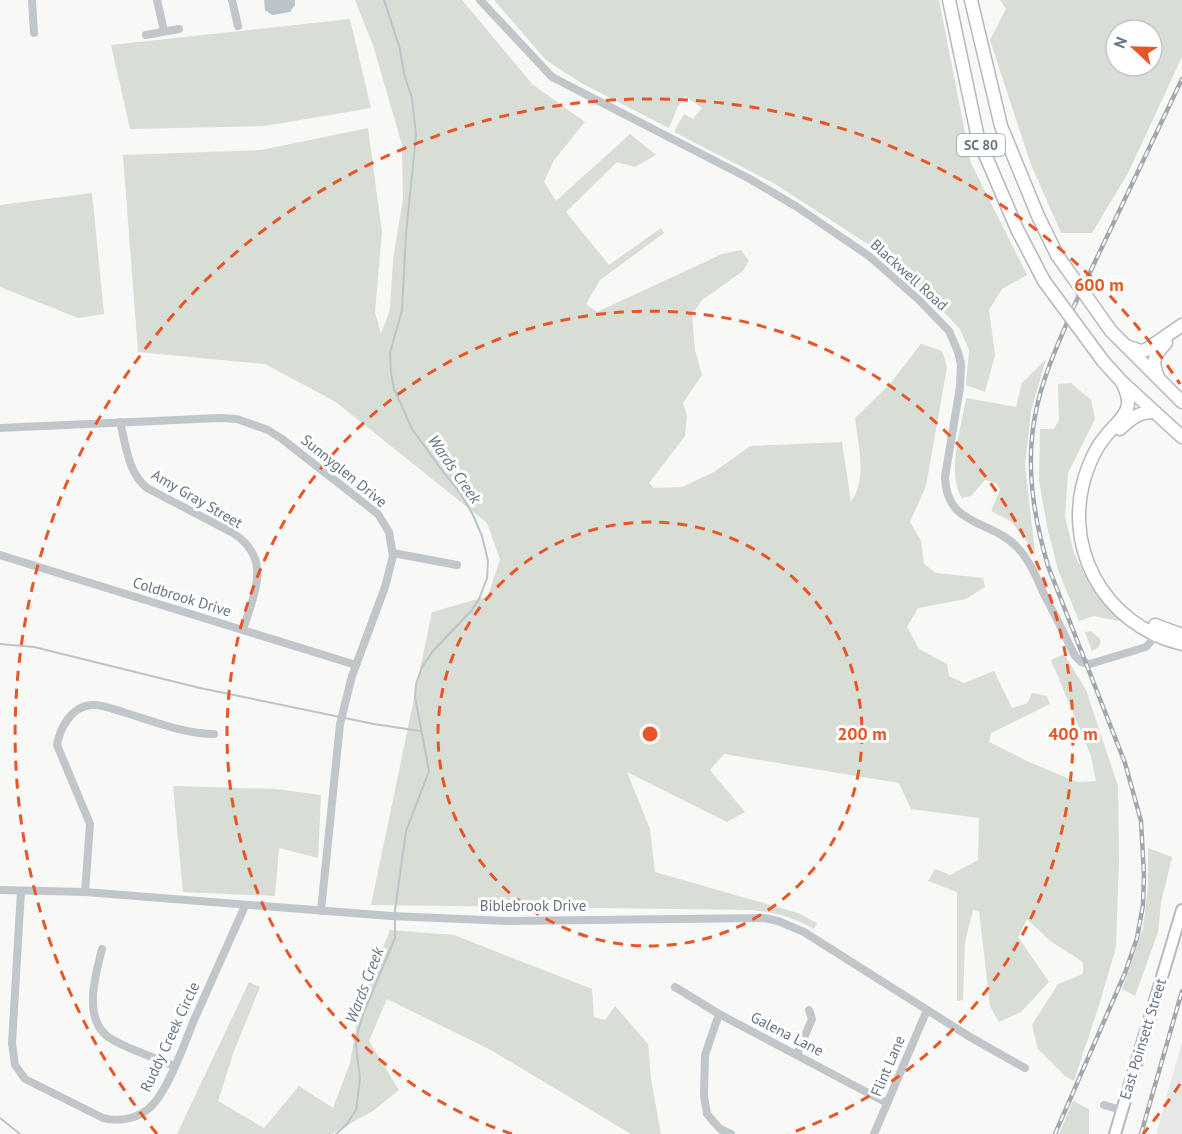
<svg xmlns="http://www.w3.org/2000/svg" width="1182" height="1134" viewBox="0 0 1182 1134" font-family="'PT Sans',sans-serif">
<style>
.built{fill:#e6e7e7}
.green{fill:#d8ddd5;fill-rule:evenodd}
.water{fill:#b9c5c9}
.lines{fill:none;stroke-linecap:round;stroke-linejoin:round}
.stream{stroke:#b9c5c9;stroke-width:2}
.secondary-casing{stroke:#b4babf;stroke-width:14}
.primary-casing{stroke:#b3b8bc;stroke-width:15}
.street{stroke:#c1c6ca;stroke-width:8}
.secondary{stroke:#fff;stroke-width:10}
.primary{stroke:#fff;stroke-width:12}
.rail-casing{stroke:#a0a8ae;stroke-width:4.5}
.rail{stroke:#fff;stroke-width:2;stroke-dasharray:7;stroke-linecap:butt}
.primary-bridge-casing{stroke:#b3b8bc;stroke-width:15;stroke-linecap:butt}
.primary-bridge{stroke:#fff;stroke-width:12}
.ring{fill:none;stroke:#e85526;stroke-width:3;stroke-dasharray:10 8}
.labels{text-anchor:middle;stroke-width:6;stroke-linejoin:round;paint-order:stroke}
.shield{fill:#fff;stroke:#929ea8;stroke-width:1.5}
.shield-label{font-size:14px;font-weight:bold;fill:#637482}
.street-label{font-size:15px;fill:#637482;stroke:#fff}
.water-label{font-size:16px;font-style:italic;fill:#637a83;stroke:#fff}
.centre{fill:#e85526;stroke:#fff;stroke-width:3}
.ring-label{font-size:18px;text-anchor:middle;font-weight:bold;fill:#e85526;stroke:#fff;stroke-width:6;stroke-linejoin:round;paint-order:stroke}
</style>
<rect width="100%" height="100%" fill="#f8f8f6"/>
<path class="built" d="M1182,1042V1134H1156L1163,1110Z"/>
<g class="green">
<path d="M355,0H462L532,84L585,122L554,160L544,182L556,201L630,134L656,155L635,167L617,162L566,212L609,265L661,228L664,233L600,280L586,304L597,312L722,254L741,250L749,261L743,271L702,300L692,314L695,350L702,375L683,403L687,416L685,436L649,483L654,488L682,487L714,472L750,446L842,442L851,502C868,478 858,446 855,418L890,384L921,344L942,351L947,367L926,486L910,522L921,541L924,564L936,573L983,578L985,587L966,599L918,608L907,627L919,649L947,664L949,676L964,683L994,671L1012,708L1028,703L1032,693L1047,696L1050,704L991,733L989,742L1029,762L1077,782L1096,781L1091,756L1051,660L1064,654L1086,690L1118,786L1119,859L1116,947L1100,1002L1074,1081L1065,1076L1038,1049L1032,1025L1058,984L1083,974V962L1050,941L1027,919L1018,937L1049,982L1021,1012L999,1022L990,1006L979,911L973,910L965,942L963,1000L957,1001V892L928,881L935,869L950,875L978,860L979,818L911,809L899,783L724,754L710,770L745,812L727,822L627,772L650,829L655,872L798,913L817,923L814,929C793,917 774,912 750,910L371,905L432,612L488,596L500,559L487,523L336,402L265,364L138,352L123,155L261,150L368,128L382,232L375,312L381,334L390,309L393,260L403,199L402,145L373,45Z"/>
<path d="M494,0H939L971,163L1027,275L1002,289L989,310L995,355L985,392L966,385L969,350L960,329L897,263L775,184L674,132L684,114L693,119L702,108L685,96L677,108L669,128L581,83L546,60Z"/>
<path d="M1000,0H1182V57L1128,173L1092,233H1061L1030,162L990,40L1006,9ZM1116,30H1152V66H1116Z"/>
<path d="M350,19L371,108L265,126L130,129L111,45Z"/>
<path d="M92,193L104,314L78,318L0,287V205Z"/>
<path d="M1046,359L1031,411L1025,465L1035,553L1012,522L991,511L1000,490L996,483L985,480L971,496L962,498C946,475 962,425 966,398L1016,407L1022,383Z"/>
<path d="M1071,383L1091,400L1095,419L1068,473L1065,517L1074,553L1091,587L1123,622L1094,616L1079,621L1058,570L1048,531L1039,480L1040,429H1054L1059,420L1058,384Z"/>
<path d="M1091,631L1101,640L1099,647L1092,651L1085,632Z"/>
<path d="M173,786L276,789L321,795L318,858L279,848L275,896L183,892Z"/>
<path d="M1148,848L1172,857L1161,903L1158,932L1135,996L1122,989L1143,928L1148,886Z"/>
<path d="M390,930L454,935L592,989L594,1017L605,1020L615,1006L648,1044L651,1079L661,1134H631L489,1049L387,999L369,1041L399,1090L373,1111L331,1134H177L249,982L260,987L234,1051L218,1101L264,1128L299,1086L333,1108L350,1063L360,1005Z"/>
<path d="M1073,1101L1089,1109V1134H1059Z"/>
</g>
<path class="water" d="M264,0H295V5L290,12L272,15L265,10Z"/>
<g class="lines">
<g class="stream">
<path d="M0,644L34,647L200,688L374,724L420,731"/>
<path d="M0,1118L20,1134"/>
<path d="M336,1134L347,1124L356,1110L360,1079L356,1046L358,1031L363,1014L395,938V910L406,831L429,771L415,697L416,684L422,667L433,651L472,610L479,599L487,578L488,561L482,536L473,515L461,494L441,469L412,429L394,389L391,372L390,353L402,310L406,233L416,136L412,98L404,74L400,49L384,0"/>
</g>
<defs>
<path id="secondary" d="M1115,1134L1182,910"/>
<g id="primary">
<path d="M949,0L978,138L1017,229L1044,281"/>
<path d="M971,0L1001,126L1038,216L1057,255"/>
<path d="M1111,331L1182,402"/>
<path d="M1126,346L1141,351L1146,350L1182,325"/>
<path d="M1103,361L1122,382L1182,437"/>
<path d="M1158,377C1151,361 1154,355 1166,343"/>
<path d="M1122,382C1125,389 1129,396 1128,404C1127,417 1112,427 1105,437C1098,445 1093,455 1089,465C1058,542 1102,625 1182,644"/>
<path d="M1120,429C1131,418 1139,412 1154,412"/>
<path d="M1155,625L1182,635"/>
</g>
</defs>
<use href="#secondary" class="secondary-casing"/>
<use href="#primary" class="primary-casing"/>
<g class="street">
<path d="M32,0L34,33"/>
<path d="M157,0L164,31"/>
<path d="M232,0L238,26"/>
<path d="M480,0L552,77L750,179L797,207L869,256L918,299L949,331L958,352L961,364L960,387L945,477C946,526 990,520 1016,546C1029,559 1037,578 1044,594C1055,615 1065,635 1075,656L1081,662L1090,664L1146,647L1159,632"/>
<path d="M146,35L179,29"/>
<path d="M120,422C126,445 128,473 147,488L233,533C273,559 254,593 243,630"/>
<path d="M0,428L220,418L237,419L268,430L282,439L378,514L389,532L393,556L385,587L352,676L340,724L321,911"/>
<path d="M393,553L457,565"/>
<path d="M0,555L356,665"/>
<path d="M0,890L85,892L391,916L508,921L764,918L778,921L804,932L970,1037L1025,1068"/>
<path d="M21,891L12,1043L15,1065L25,1079L103,1118C118,1122 135,1119 147,1110C166,1097 185,1042 194,1020C211,982 228,944 245,906"/>
<path d="M85,892L90,824L57,745C60,728 71,707 91,705C102,704 113,709 123,712C153,721 184,734 214,734"/>
<path d="M102,949C95,976 81,1023 113,1040C132,1051 155,1057 174,1066"/>
<path d="M675,987L719,1014L887,1103"/>
<path d="M719,1014L705,1055L704,1096L707,1114L720,1129L731,1134"/>
<path d="M797,1054L812,1019L809,1010"/>
<path d="M1104,1105L1121,1110"/>
<path d="M874,1134L927,1010"/>
</g>
<use href="#secondary" class="secondary"/>
<use href="#primary" class="primary"/>
<defs>
<g id="rail">
<path d="M1055,1134L1125,973L1137,938L1143,905L1144,875L1141,821L1125,763L1048,566C1033,515 1025,463 1036,411C1043,375 1060,340 1074,306L1182,79"/>
<path d="M1141,1134L1182,991"/>
</g>
</defs>
<use href="#rail" class="rail-casing"/>
<use href="#rail" class="rail"/>
<defs>
<g id="primary-bridge">
<path d="M1057,255L1111,331"/>
<path d="M1044,281L1103,361"/>
</g>
</defs>
<use href="#primary-bridge" class="primary-bridge-casing"/>
<use href="#primary-bridge" class="primary-bridge"/>
</g>
<g class="ring">
<circle cx="650" cy="734" r="212"/>
<path d="M512 1134A423 423 0 1 1 788 1134"/>
<path d="M1180 1084A635 635 0 0 1 1143 1134M157 1134A635 635 0 1 1 1180 384"/>
</g>
<g class="labels">
<rect class="shield" x="957" y="134" width="48" height="22" rx="4.5"/>
<g class="shield-label">
<text x="981" y="150">SC 80</text>
</g>
<g class="street-label">
<text transform="translate(909 275) rotate(42)" y="5">Blackwell Road</text>
<text transform="translate(344 471) rotate(39)" y="5">Sunnyglen Drive</text>
<text transform="translate(197 499) rotate(30)" y="5">Amy Gray Street</text>
<text transform="translate(182 597) rotate(17)" y="5">Coldbrook Drive</text>
<text x="533" y="911">Biblebrook Drive</text>
<text transform="translate(787 1034) rotate(27)" y="5">Galena Lane</text>
<text transform="translate(170 1037) rotate(-65)" y="5">Ruddy Creek Circle</text>
<text transform="translate(1143 1039) rotate(-73)" y="5">East Poinsett Street</text>
<text transform="translate(888 1066) rotate(-67)" y="5">Flint Lane</text>
</g>
<g class="water-label">
<text transform="translate(455 469) rotate(55)" y="6">Wards Creek</text>
<text transform="translate(364 985) rotate(-69)" y="6">Wards Creek</text>
</g>
</g>
<circle cx="650" cy="734" r="9" class="centre"/>
<g class="ring-label">
<text x="1099" y="291">600 m</text>
<text x="862" y="740">200 m</text>
<text x="1073" y="740">400 m</text>
</g>
<g transform="translate(1134 48) rotate(292)"><circle r="28" fill="#ffffff" stroke="#c1c7cd" stroke-width="1.5"/>
<path d="M0-4.5L10 22L0 15L-10 22Z" fill="#e85526"/>
<text y="-9" font-size="16" font-weight="bold" text-anchor="middle" fill="#637482">N</text>
</g>
</svg>
